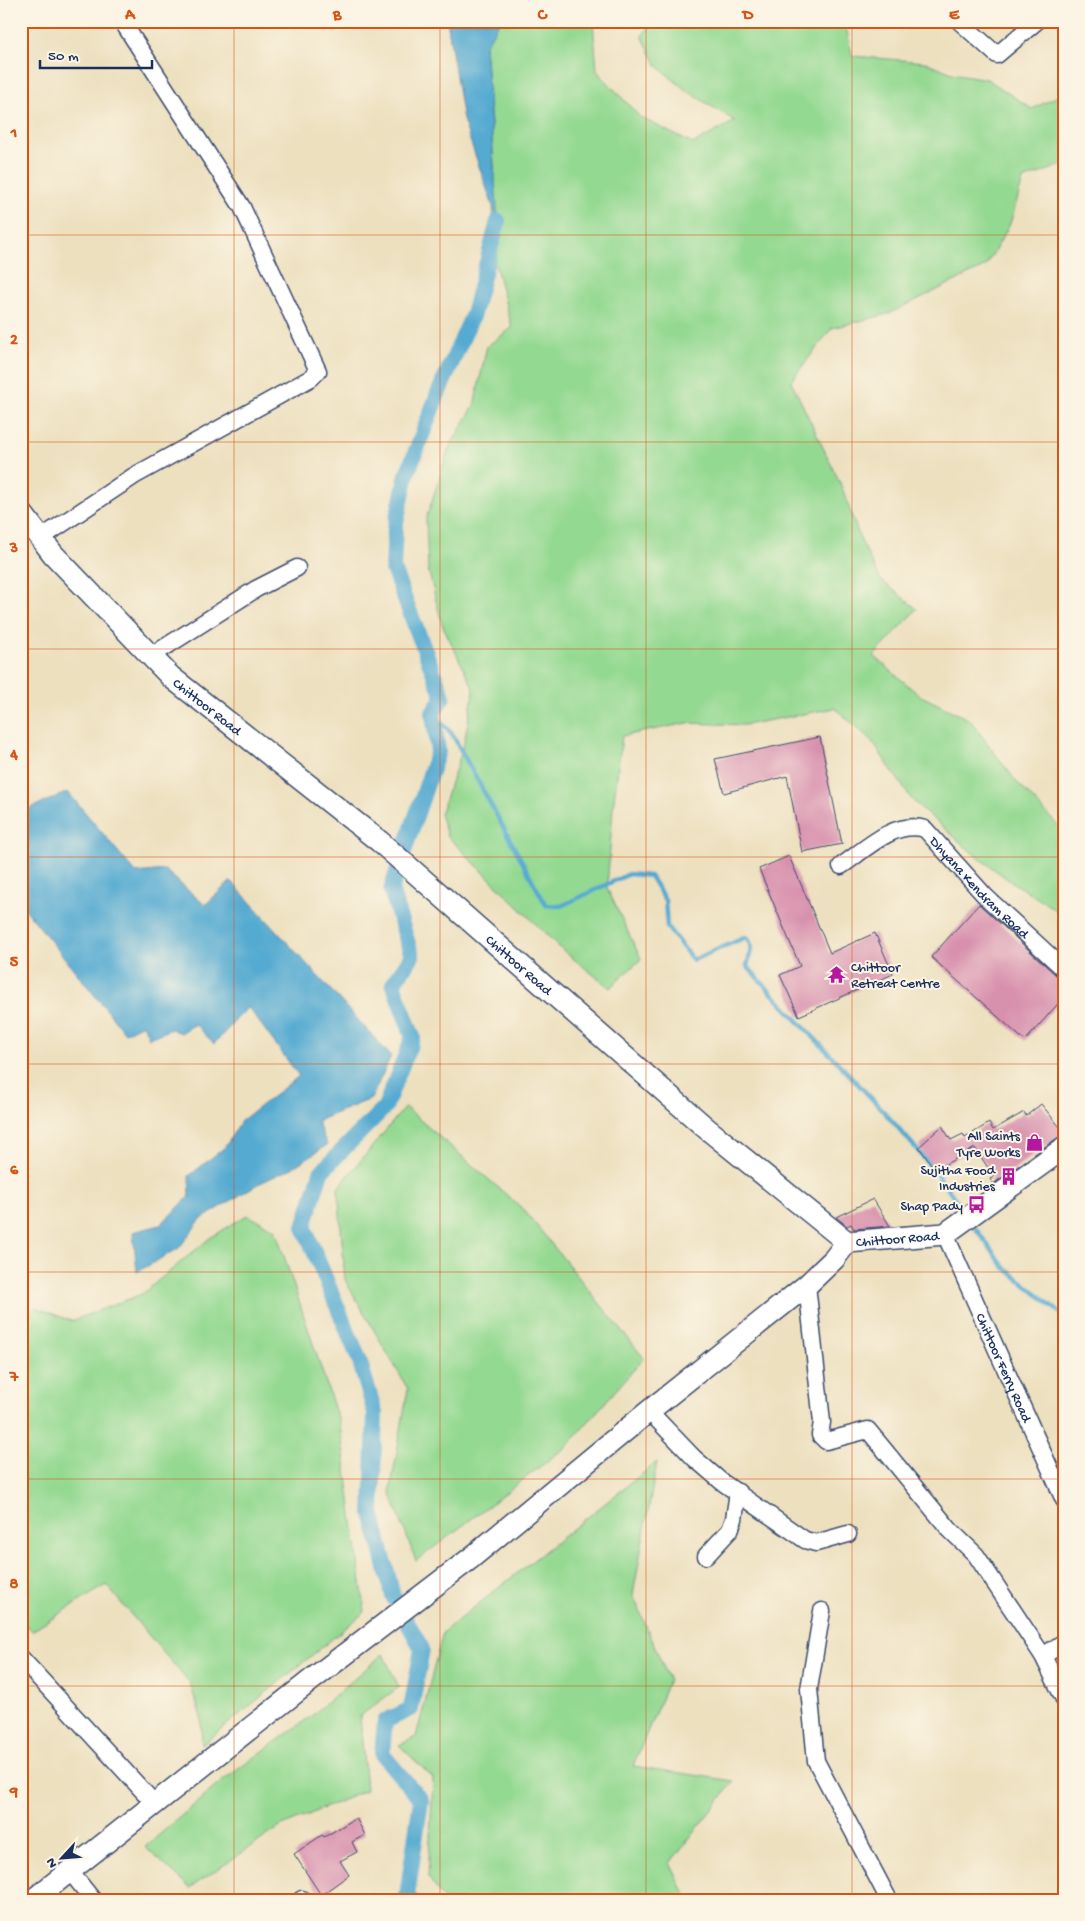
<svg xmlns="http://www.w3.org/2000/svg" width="1085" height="1921" viewBox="0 0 1085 1921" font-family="'Gochi Hand',sans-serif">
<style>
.green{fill:#94d992;stroke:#588478}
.water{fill:#55aad1;stroke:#386c98}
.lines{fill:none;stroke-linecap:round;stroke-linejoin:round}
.stream{stroke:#55aad1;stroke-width:4.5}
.canal{stroke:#55aad1;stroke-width:16}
.building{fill:#d891ad}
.minor-casing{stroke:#3a4a6d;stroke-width:19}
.major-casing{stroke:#3a4a6d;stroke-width:24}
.minor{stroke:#fff;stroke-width:16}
.major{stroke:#fff;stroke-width:21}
.grid{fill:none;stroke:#d45514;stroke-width:1;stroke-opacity:0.55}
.labels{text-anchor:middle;stroke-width:4;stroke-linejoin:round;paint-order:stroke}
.street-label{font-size:14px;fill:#1b2f5e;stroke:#fcf5e5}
.poi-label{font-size:14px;fill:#1b2f5e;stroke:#fcf5e5;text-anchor:end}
.neatline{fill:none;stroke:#d45514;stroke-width:2}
.grid-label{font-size:16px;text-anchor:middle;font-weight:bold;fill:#d45514}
</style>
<rect width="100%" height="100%" fill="#fcf5e5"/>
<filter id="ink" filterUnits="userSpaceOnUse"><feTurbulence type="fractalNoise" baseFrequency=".02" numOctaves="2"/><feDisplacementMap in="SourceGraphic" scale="10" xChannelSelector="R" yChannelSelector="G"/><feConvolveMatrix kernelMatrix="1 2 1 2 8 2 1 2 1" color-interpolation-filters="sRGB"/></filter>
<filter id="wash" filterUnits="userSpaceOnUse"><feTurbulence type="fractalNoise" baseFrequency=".0096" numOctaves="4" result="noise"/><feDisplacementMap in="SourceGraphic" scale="20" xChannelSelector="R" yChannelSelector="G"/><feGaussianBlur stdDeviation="1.12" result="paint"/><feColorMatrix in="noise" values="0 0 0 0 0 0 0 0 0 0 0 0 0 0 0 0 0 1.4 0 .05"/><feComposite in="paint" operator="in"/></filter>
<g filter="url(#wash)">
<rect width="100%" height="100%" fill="#ede0bf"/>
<g class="green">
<path d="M500,21H593L597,71L640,117L693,144L735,121L687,91L657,66L642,36L653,21H845L852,56L925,62L952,73L987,79L1032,109L1064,93V164L1023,180L1010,224L986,266L888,314L832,328L791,381L841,485L861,541L880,579L917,609L874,656L919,695L970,720L1015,780L1064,832V915L1010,881L975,855L912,800L871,740L835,708L745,725L687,723L622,736L613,808L607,888L641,959L610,988L560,948L447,836L440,814L463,748L474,690L442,624L428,569L426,519L449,448L474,406L487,346L512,328L491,248L495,177L485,46Z"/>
<path d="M405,1107L524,1210L644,1358L566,1447L416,1561L390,1492L408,1389L345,1280L338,1188Z"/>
<path d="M247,1215L275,1229L340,1425L365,1612L202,1745L201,1717L190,1684L106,1585L32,1631L21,1620V1322L36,1307L71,1321L142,1294L210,1238Z"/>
<path d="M657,1462L633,1595L669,1680L633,1766L734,1781L670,1863L688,1900H444L428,1877L433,1778L399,1745L416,1737L443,1632Z"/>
<path d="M383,1654L399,1687L360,1716L366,1790L280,1827L190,1888L145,1847L222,1781L310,1717Z"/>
</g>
<g class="water">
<path d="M447,21H500L485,46L498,221L463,120Z"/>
<path d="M68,792L136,873L165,870L205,905L231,881L391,1056L371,1099L317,1121L327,1145L292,1168L256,1185L200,1220L179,1248L137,1272L133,1232L160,1225L190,1196L189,1176L225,1147L241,1121L299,1076L248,1007L214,1044L195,1024L181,1033L171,1029L149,1038L143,1024L125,1033L21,904V812Z"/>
</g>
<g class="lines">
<g class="stream">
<path d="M433,713L452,734L546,905L561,906L629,874L650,876L665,900L667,927L693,960L746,937C754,946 750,955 747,966C818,1046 899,1118 961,1207"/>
<path d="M976,1229L1004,1267L1064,1316"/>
</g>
<path class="canal" d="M411,1900L407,1896L421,1800L382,1754L385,1721L411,1709L422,1649L393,1596L372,1513L375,1413L359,1359L304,1227L321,1172L385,1107L413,1037L393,984L412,956L391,890L438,751L433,713L443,697L393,569L395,527L407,474L437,396L473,314L498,221"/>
</g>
<g id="blocks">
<g class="building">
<path d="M820,737L842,844L802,852L787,776L724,793L715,759Z"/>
<path d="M789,856L830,953L875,933L893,974L799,1016L780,975L800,966L759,869Z"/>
<path d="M979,904L1057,976L1064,979V997L1025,1041L931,957Z"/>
<path d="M1041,1104L1064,1132V1136L1057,1138L993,1184L990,1179L994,1177L975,1148L935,1170L919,1147L942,1126L951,1140L963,1134L965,1138L989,1123L993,1130L1024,1112L1026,1116Z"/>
<path d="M873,1199L890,1226L854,1229L851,1224L847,1226L836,1217Z"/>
<path d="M356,1818L365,1835L352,1842L357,1852L340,1861L349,1875L321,1895L294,1854L322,1835L324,1837Z"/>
</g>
</g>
</g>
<g filter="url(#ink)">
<use href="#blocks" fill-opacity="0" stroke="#3a4a6d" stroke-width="1"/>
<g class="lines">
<defs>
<g id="minor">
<path d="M959,21L997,55L1037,21"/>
<path d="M41,538L134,476L311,378L318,371L242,207L122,21"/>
<path d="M151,656L256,589L297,568"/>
<path id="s1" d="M841,866C866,849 894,820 925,829L986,897L1064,969"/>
<path id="s2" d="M945,1234L1064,1500"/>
<path d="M807,1285L819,1395L822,1422L820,1435L826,1441L868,1430L950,1530L976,1555L1043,1656L1064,1699"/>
<path d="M649,1411L694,1458L722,1482L805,1540L816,1543L848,1534"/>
<path d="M706,1556L730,1530L734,1519L738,1492"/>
<path d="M822,1611L809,1689L816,1761L889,1900"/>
<path d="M1043,1656L1064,1642"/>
<path d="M21,1658L154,1803"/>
<path d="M69,1870L93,1900"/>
<path d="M301,1900L302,1899"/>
</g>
<g id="major">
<path id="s3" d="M21,512L53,554L171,677L379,841L706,1128L847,1242L945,1234L1064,1148"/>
<path d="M33,1900L310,1681L471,1558L649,1411L807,1285L834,1259L847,1242"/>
</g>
</defs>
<use href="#minor" class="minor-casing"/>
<use href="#major" class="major-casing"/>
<use href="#minor" class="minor"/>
<use href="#major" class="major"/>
</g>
</g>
<path class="grid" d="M234,21V1900M440,21V1900M646,21V1900M852,21V1900M21,235H1064M21,442H1064M21,649H1064M21,857H1064M21,1064H1064M21,1272H1064M21,1479H1064M21,1686H1064"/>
<defs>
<symbol id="temple-bare" viewBox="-9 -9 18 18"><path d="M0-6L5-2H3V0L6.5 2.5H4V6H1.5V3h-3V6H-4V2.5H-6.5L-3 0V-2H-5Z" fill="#b5179e" stroke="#fcf5e5" stroke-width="2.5" paint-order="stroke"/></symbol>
<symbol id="shop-bare" viewBox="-9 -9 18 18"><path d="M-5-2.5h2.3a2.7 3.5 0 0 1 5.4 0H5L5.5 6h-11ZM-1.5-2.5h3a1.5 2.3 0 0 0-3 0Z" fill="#b5179e" stroke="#fcf5e5" stroke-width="2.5" paint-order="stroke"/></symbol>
<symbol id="building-bare" viewBox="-9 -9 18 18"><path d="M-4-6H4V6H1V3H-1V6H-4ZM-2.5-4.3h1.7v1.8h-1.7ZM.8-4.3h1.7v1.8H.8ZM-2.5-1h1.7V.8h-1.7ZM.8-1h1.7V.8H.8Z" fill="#b5179e" stroke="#fcf5e5" stroke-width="2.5" paint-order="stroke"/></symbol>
<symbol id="bus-bare" viewBox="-9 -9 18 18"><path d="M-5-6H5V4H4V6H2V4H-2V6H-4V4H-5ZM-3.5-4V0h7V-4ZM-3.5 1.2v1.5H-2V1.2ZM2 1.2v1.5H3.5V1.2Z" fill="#b5179e" stroke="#fcf5e5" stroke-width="2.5" paint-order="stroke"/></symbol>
</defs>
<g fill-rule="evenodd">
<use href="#temple-bare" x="824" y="962" width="25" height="25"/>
<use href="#shop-bare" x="1022" y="1130" width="25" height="25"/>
<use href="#building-bare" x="996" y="1164" width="25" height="25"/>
<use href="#bus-bare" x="964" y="1192" width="25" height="25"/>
</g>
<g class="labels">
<g class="street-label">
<text dy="5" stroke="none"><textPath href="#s3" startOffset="270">Chittoor Road</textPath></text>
<text dy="5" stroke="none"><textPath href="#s1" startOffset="175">Dhyana Kendram Road</textPath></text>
<text dy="5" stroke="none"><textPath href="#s3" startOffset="675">Chittoor Road</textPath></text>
<text dy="5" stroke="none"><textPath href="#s3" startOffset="1155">Chittoor Road</textPath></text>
<text dy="5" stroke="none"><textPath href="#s2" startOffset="146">Chittoor Ferry Road</textPath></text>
</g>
<g class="poi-label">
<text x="851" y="971" text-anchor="start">Chittoor<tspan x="851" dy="16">Retreat Centre</tspan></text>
<text x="1020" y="1140">All Saints<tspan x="1020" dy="16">Tyre Works</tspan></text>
<text x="995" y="1174">Sujitha Food<tspan x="995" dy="16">Industries</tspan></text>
<text x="963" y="1210">Shap Pady</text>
</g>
</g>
<rect width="1085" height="1921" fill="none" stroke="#fcf5e5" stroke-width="55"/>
<g transform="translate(62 1858) rotate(244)" stroke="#fcf5e5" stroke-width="4" paint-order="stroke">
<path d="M0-4L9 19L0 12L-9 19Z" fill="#1b2f5e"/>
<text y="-8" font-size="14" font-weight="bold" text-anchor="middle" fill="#1b2f5e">N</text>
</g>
<path d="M40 60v8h112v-8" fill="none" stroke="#1b2f5e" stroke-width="2.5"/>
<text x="48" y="60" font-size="15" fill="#1b2f5e" stroke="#fcf5e5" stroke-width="4" paint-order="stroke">50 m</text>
<rect x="28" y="28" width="1030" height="1866" class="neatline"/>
<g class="grid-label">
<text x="130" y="19">A</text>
<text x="337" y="19">B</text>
<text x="542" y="19">C</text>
<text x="748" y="19">D</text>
<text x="954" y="19">E</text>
<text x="14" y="137">1</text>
<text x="14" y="344">2</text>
<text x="14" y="552">3</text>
<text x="14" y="759">4</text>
<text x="14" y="966">5</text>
<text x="14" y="1174">6</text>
<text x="14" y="1381">7</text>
<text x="14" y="1588">8</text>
<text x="14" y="1796">9</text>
</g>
</svg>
